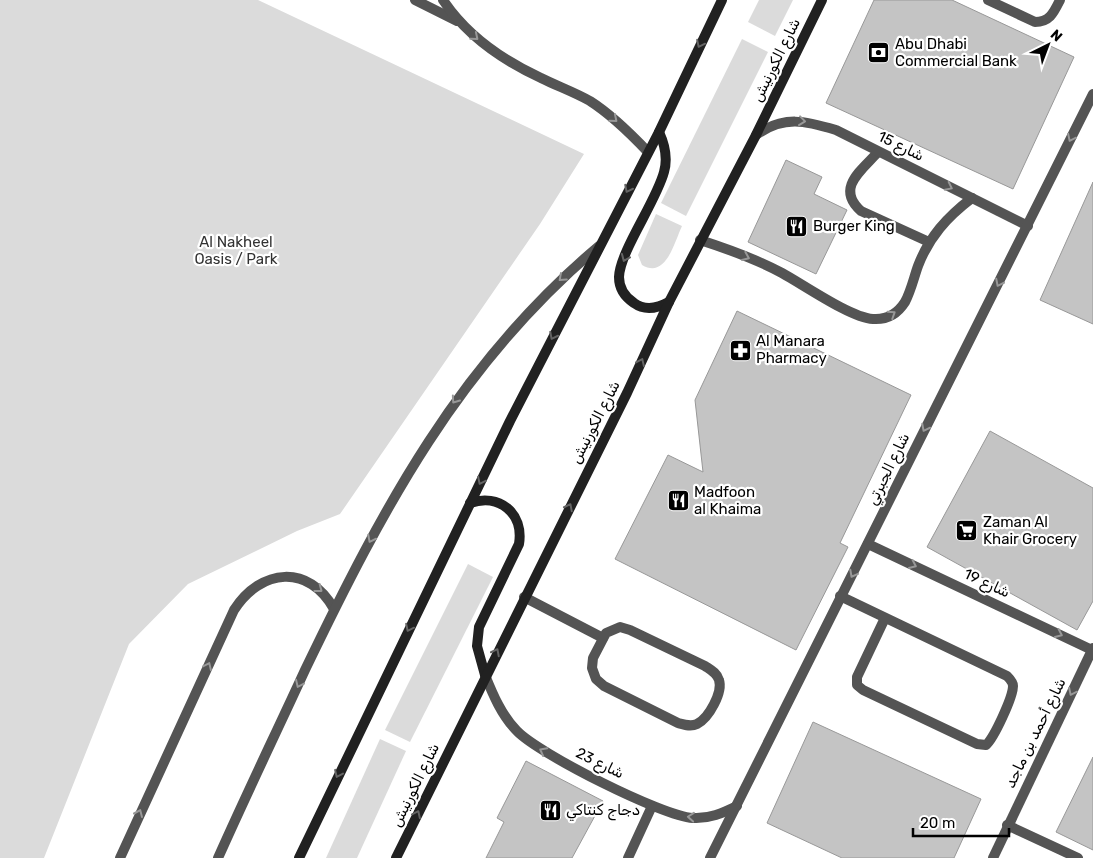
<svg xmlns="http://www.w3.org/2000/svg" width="1093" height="858" viewBox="0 0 1093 858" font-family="Rubik,Cairo,sans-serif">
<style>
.green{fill:#dbdbdb}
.building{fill:#c4c4c4;stroke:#989898}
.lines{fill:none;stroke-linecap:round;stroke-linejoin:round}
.lane{stroke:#545454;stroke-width:10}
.street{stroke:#545454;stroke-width:10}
.secondary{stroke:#212121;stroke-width:10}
.oneway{stroke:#989898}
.oneway2{stroke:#646464}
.labels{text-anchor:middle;stroke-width:4.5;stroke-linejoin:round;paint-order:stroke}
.poi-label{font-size:15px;fill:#000;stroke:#fff;text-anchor:start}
.street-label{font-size:15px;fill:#000;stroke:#fff}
.park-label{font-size:15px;fill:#323232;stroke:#fff}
</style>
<rect width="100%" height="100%" fill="#fff"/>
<g class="green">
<path d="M0,0H258L584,154L540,224L340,514L297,531L188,584L129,644L44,858H0Z"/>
<path d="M759,0H793L775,36L748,22Z"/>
<path d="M742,39L768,52L686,216L661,203Z"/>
<path d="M656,214L682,226C674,243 666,279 642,265L638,255Z"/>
<path d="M468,564L493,577L410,742L385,730Z"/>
<path d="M380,739L406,751L357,858H326Z"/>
</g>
<g class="building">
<path d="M874,0H952L1074,57L1013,189L826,103Z"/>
<path d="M786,160L822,177L814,194L847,210L816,274L748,242Z"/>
<path d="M1093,182V324L1040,300Z"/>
<path d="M737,311L911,395L840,543L848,547L796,650L615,559L668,455L703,472L695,400Z"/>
<path d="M990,431L1093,488V601L1077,630L927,547Z"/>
<path d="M813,722L981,799L954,858H842L767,823Z"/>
<path d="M1093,757V850L1056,832Z"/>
<path d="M526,761L603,801L572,858H486L504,822L497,818Z"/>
</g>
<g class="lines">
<g class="lane">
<path d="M415,0L457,21"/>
<path d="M443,0C467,36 502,60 541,78C557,86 574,92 590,101C612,115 630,133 648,152"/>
<path d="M988,0L1035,22C1050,22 1054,12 1060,0"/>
<path d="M878,152C862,170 835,188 861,211L929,242"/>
<path d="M700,240C728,249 756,259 782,273C804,285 851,318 873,319C887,320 898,313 905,302C911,291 914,277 918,266C929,237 947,217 972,198"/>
<path d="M840,596L1007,676C1010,679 1013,682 1013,686C1013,697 994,738 986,745L977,744L863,690L857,685V677L885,618"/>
<path d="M524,597L603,638"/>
<path d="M620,627L630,630L705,666C711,670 717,673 719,680C723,692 709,718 697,724C691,727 685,725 678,723L604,686L596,679L592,668L593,658L606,633Z"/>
<path d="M120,858L234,610C261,568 309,564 334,609"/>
<path d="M218,858C246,795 276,733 305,670C383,508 459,364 599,246"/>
<path d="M628,858L652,806"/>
</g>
<g class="street">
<path d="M756,135C784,115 806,121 836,130L1028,226"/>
<path d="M868,544L1092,650"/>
<path d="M485,675C493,695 502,716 517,731C539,754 662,816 693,818C709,819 723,813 737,806"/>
<path d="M1007,825L1078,858"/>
<path d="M710,858L1093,94"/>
<path d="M993,858L1093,648"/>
</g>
<g class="secondary">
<path d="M659,132C665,145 668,158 664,172C656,202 620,251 619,277C619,288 625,297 634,303C645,311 658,308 669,302"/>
<path d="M470,503C499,493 524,513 519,544L479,627L477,646L485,675"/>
<path d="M299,858L510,421L659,132L722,0"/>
<path d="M396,858L627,393L669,302L756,135L822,0"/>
</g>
</g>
<defs><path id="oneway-chevron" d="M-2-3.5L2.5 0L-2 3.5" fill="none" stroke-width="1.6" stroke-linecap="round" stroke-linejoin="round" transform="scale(1.25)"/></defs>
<g class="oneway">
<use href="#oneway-chevron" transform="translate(475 37) rotate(40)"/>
<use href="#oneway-chevron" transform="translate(614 119) rotate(40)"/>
<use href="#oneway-chevron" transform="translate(802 121) rotate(7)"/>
<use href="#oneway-chevron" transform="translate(1071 138) rotate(116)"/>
<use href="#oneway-chevron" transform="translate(949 187) rotate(26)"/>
<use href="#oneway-chevron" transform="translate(746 257) rotate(23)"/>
<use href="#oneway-chevron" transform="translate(562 278) rotate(138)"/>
<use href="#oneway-chevron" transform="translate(999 283) rotate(117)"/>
<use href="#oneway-chevron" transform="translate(892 314) rotate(-33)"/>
<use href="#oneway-chevron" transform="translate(455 400) rotate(125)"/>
<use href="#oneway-chevron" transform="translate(925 428) rotate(117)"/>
<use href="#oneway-chevron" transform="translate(371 539) rotate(117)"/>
<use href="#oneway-chevron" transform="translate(913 565) rotate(25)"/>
<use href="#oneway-chevron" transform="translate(853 574) rotate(118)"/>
<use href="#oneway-chevron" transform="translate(319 589) rotate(37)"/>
<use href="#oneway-chevron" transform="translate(1059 634) rotate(25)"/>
<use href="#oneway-chevron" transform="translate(208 666) rotate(-65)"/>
<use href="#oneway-chevron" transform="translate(299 684) rotate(115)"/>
<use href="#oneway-chevron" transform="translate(1072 692) rotate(116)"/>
<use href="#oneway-chevron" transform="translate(543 751) rotate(-152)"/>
<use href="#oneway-chevron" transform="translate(139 813) rotate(-66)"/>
<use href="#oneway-chevron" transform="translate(691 817) rotate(-175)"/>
</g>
<g class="oneway2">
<use href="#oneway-chevron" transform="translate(700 44) rotate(116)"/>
<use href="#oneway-chevron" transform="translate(628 189) rotate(117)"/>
<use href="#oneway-chevron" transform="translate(625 258) rotate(113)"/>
<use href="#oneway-chevron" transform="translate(553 336) rotate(117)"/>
<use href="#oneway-chevron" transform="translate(641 362) rotate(-65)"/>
<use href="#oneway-chevron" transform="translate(481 481) rotate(116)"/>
<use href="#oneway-chevron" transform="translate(569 507) rotate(-63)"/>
<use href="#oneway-chevron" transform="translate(409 628) rotate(116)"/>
<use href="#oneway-chevron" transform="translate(496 652) rotate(-63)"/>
<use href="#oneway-chevron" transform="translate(338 774) rotate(115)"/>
<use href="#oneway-chevron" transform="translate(417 814) rotate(-64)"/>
</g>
<defs>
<symbol id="bank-square" viewBox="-11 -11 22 22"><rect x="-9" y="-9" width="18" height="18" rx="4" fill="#000" stroke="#fff"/><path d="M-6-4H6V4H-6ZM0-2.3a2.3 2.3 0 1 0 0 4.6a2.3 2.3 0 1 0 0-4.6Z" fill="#fff"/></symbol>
<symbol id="restaurant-square" viewBox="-11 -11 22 22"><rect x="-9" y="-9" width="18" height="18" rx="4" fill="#000" stroke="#fff"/><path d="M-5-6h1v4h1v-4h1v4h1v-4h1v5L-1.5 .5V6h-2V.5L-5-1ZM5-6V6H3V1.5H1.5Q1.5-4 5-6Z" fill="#fff"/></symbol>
<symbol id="pharmacy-square" viewBox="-11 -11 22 22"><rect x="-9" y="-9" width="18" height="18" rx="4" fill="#000" stroke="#fff"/><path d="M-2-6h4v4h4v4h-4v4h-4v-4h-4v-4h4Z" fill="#fff"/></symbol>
<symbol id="supermarket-square" viewBox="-11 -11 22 22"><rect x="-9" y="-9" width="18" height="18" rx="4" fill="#000" stroke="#fff"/><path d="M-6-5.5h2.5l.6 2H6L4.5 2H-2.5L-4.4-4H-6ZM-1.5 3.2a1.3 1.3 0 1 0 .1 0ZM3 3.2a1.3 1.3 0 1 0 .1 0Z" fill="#fff"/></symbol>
</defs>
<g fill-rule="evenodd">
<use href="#bank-square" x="866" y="40" width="25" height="25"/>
<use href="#restaurant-square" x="784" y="214" width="25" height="25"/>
<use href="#pharmacy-square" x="728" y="338" width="25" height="25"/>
<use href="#restaurant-square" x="666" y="488" width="25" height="25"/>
<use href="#supermarket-square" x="954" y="518" width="25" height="25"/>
<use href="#restaurant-square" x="538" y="798" width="25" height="25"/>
</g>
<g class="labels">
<g class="poi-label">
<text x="895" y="49">Abu Dhabi<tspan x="895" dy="17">Commercial Bank</tspan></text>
<text x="813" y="231">Burger King</text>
<text x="756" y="346">Al Manara<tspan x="756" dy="17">Pharmacy</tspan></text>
<text x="694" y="497">Madfoon<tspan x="694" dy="17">al Khaima</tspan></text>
<text x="983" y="527">Zaman Al<tspan x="983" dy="17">Khair Grocery</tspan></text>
<text x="566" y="815">دجاج كنتاكي</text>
</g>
<g class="street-label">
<text transform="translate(776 60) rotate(-64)" y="5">شارع الكورنيش</text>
<text transform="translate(901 146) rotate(26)" y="5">شارع 15</text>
<text transform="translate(595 422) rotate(-63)" y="5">شارع الكورنيش</text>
<text transform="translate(888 469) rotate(-64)" y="5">شارع الجبرتي</text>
<text transform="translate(987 583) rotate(25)" y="5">شارع 19</text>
<text transform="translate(1035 733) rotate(-64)" y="5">شارع أحمد بن ماجد</text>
<text transform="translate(600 763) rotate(26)" y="5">شارع 23</text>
<text transform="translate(415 785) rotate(-64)" y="5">شارع الكورنيش</text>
</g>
<g class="park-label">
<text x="236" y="247">Al Nakheel<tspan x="236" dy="17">Oasis / Park</tspan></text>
</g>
</g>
<g transform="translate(1048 45) rotate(42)" stroke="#ffffff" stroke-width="4" paint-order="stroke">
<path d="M0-4L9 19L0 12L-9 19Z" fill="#000000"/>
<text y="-8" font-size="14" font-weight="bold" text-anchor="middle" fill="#000000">N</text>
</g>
<path d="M913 828v8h96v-8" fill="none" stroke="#000000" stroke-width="2.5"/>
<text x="920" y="828" font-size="15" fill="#000000" stroke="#ffffff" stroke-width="4" paint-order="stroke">20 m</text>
</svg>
